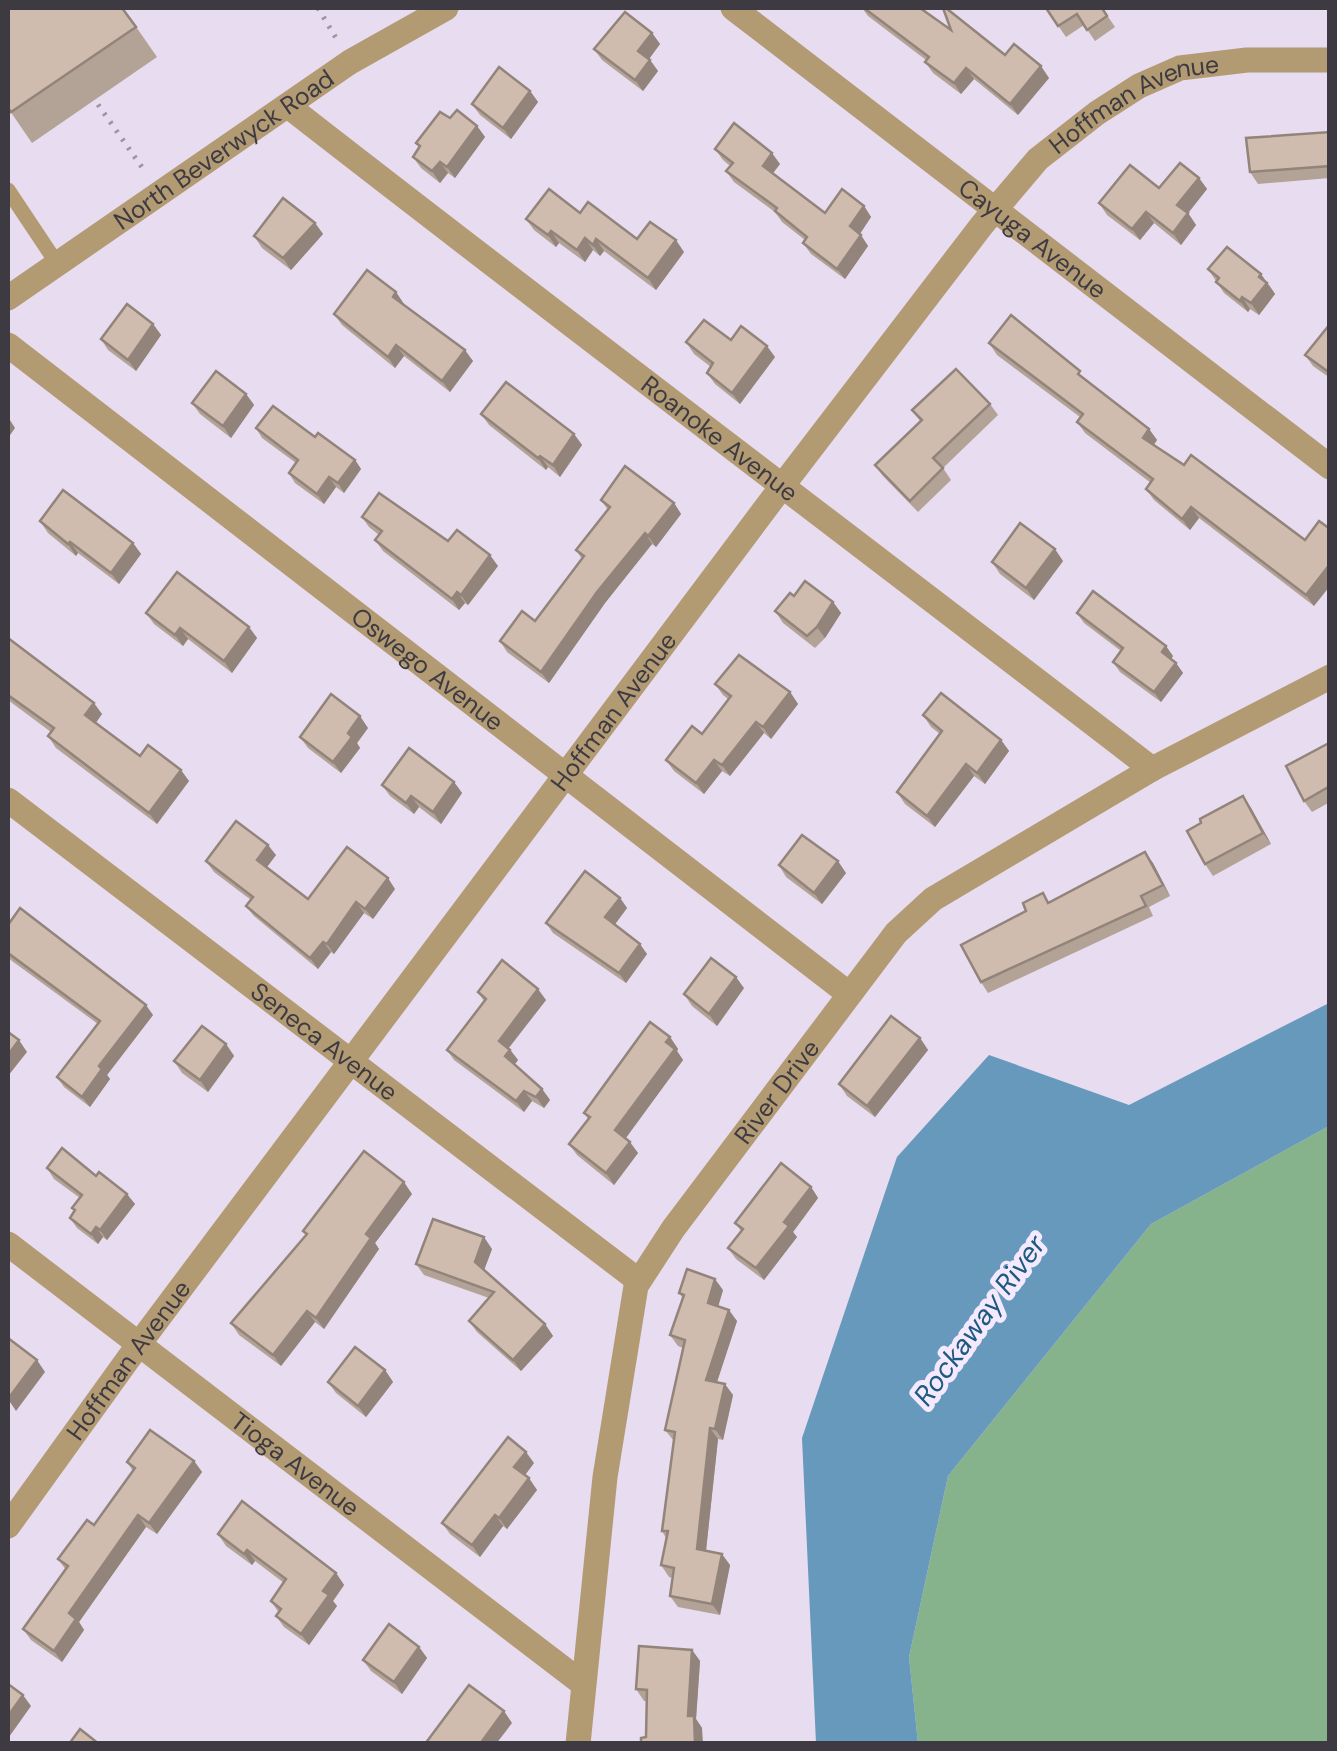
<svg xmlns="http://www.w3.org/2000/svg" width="1337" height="1751" viewBox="0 0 1337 1751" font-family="'DM Sans',sans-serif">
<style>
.forest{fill:#86b38b}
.water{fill:#69b}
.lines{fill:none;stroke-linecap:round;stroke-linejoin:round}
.path{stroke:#9c94a2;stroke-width:5;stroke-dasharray:2.5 8;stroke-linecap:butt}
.service{stroke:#b29a73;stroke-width:15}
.minor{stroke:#b29a73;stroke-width:25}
.tertiary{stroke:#b29a73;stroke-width:25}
.wall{fill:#b3a296}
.shaded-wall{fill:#92847a}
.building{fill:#d0bcaf;stroke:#92847a;stroke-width:2.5}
.labels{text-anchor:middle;stroke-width:10;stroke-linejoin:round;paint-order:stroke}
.street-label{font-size:25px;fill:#3e3a42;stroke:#f4e9fe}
.water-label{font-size:28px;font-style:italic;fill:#1e5a7d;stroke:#f4e9fe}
</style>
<rect width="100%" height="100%" fill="#e7dcf0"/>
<path class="forest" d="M1329,1126V1743H918L909,1657L948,1476L1151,1224Z"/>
<path class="water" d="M1329,1003V1126L1151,1224L948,1476L909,1657L918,1743H816L802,1438L897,1157L989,1055L1129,1105Z"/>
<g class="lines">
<g class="path">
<path d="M318,8L336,38"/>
<path d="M92,96L146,173"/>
</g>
<path class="service" d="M8,190L58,265"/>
<g class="minor">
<path id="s1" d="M733,8L1330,467"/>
<path id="s2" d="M288,106C574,329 864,547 1152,769"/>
<path id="s3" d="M8,345L849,994"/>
<path id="s4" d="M8,800L639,1281"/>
<path id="s5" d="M8,1244L582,1683"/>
<path id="s6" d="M8,1526L139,1344L783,485L982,225L1038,159L1097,113L1139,86L1180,68L1247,60H1330"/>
<path id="s7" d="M578,1744L605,1477L636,1286L673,1229L896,933L933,899L1152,769L1330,677"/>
</g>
<path class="tertiary" id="s8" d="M8,298L350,62L446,8"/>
</g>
<g class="wall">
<path d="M123,8L157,57L32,143L8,108Z"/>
<path d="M862,8H920L951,30L1005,55L1049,78L1018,115L974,79L961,94L933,73L925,62L926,60L868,16Z"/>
<path d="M1046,8H1102L1115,27L1095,41L1084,25L1066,37Z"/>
<path d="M652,33L660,44L649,59L658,71L643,91L602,60L594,49Z"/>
<path d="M530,91L538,102L511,139L480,115L472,104Z"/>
<path d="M450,118L477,126L485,137L455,178L448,173L440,183L421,168L413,157L419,147L416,143Z"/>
<path d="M1330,132V178L1258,184L1250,172Z"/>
<path d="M715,149L780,164L773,173L825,213L864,206L871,217L859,234L868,246L845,279L811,254L803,243L805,240L782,222L775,212L734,182L726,171L730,166L723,160Z"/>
<path d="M1199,178L1207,189L1188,213L1196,225L1181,245L1154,223L1140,240L1107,215L1099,203Z"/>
<path d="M580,213L637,239L684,252L656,290L604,251L600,256L593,250L585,262L559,243L556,247L534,230L526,219Z"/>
<path d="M315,223L323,234L291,270L262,248L254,236Z"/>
<path d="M1208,269L1269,285L1275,294L1259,315L1250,309L1248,312L1224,293Z"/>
<path d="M396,292L404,305L473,361L450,392L404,356L395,368L342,325L334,314Z"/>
<path d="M153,324L161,335L136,371L108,350L101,339Z"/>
<path d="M1330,324V378L1313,366L1305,355Z"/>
<path d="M731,340L775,357L740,404L715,384L707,373L711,367L694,354L686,342Z"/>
<path d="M989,343L1088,382L1149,429L1157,440L1154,445L1305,540L1314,606L1199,518L1190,530L1154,500L1146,489L1151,483L1085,433L1077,422L1080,417L997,355Z"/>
<path d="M246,394L254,405L231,438L200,414L192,403Z"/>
<path d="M990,404L998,415L943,468L951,480L918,512L883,476L875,465L920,421L912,410Z"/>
<path d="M481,414L574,434L582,445L560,477L548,467L546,470L489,425Z"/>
<path d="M256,428L315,437L355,460L361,469L344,493L336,487L324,504L295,483L289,473L296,463L262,438Z"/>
<path d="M601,500L674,503L681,514L656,547L652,544L605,603L549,683L507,652L500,641L535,621L582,559L576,550L608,510Z"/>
<path d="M362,517L448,541L498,566L468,605L465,603L459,610L383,551L375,540L379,535L369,527Z"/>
<path d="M40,521L133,543L141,554L119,584L78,553L76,556L48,533Z"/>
<path d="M1063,561L1034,600L1000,574L992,562Z"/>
<path d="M794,596L833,602L841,613L825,638L815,648L783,623L775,611Z"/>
<path d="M146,613L249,627L257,638L232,673L188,639L183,646L154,624Z"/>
<path d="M1077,613L1173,656L1171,659L1176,663L1183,673L1161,702L1120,672L1113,662L1121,651L1084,623Z"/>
<path d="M8,638L102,714L96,723L140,756L189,781L157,824L56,748L48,736L51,732L8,700Z"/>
<path d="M715,684L790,692L798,704L771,739L764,733L730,776L722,771L704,794L674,771L666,760L702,734L728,699L723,695Z"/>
<path d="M923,715L1001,740L1009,751L985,784L974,776L935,827L905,804L897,792L940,734L931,727Z"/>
<path d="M368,728L357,743L360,748L341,773L308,748L300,737Z"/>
<path d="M1330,744V802L1312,812L1304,801Z"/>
<path d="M454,782L462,793L441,824L419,807L414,814L390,796L382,785Z"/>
<path d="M1243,796L1251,808L1271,844L1213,876L1205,864L1201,823Z"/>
<path d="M276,855L266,868L308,899L395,889L373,919L364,913L334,954L331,952L318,969L254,916L246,906L251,900L214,872L206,861Z"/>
<path d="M1153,863L1170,896L1149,907L1153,916L988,993L981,982L1043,893L1049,902Z"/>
<path d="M779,865L846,873L822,904L786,877Z"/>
<path d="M620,898L627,908L615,924L647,954L626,983L553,933L546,923Z"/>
<path d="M8,925L153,1015L107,1075L110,1079L90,1107L64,1087L57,1077L98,1024L8,958Z"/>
<path d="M744,988L717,1026L692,1006L684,994Z"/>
<path d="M478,992L546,1000L509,1048L518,1060L514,1064L542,1089L550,1100L544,1108L532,1101L524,1112L454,1060L447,1050L484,1001Z"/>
<path d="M670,1037L678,1049L677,1051L683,1060L625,1138L638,1153L614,1185L577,1155L569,1144L588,1119L584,1113Z"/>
<path d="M920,1038L928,1050L875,1117L847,1096L839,1084Z"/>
<path d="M226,1044L234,1056L208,1092L182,1073L174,1061Z"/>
<path d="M47,1168L96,1176L135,1204L107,1240L103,1237L98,1244L77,1228L70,1218L74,1211L72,1208L80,1198L54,1179Z"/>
<path d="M811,1187L818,1198L793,1232L797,1237L764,1280L736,1259L728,1248L742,1232L735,1223Z"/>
<path d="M412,1194L375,1243L379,1249L324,1329L315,1322L281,1366L239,1335L231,1323L306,1235L303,1231Z"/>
<path d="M492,1249L484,1270L545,1324L553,1336L521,1371L477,1332L469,1321L489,1298L424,1275L416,1264Z"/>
<path d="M723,1290L718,1306L737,1321L717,1382L733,1395L723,1440L718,1439L706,1550L730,1565L720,1615L678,1607L670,1596L673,1578L669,1577L661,1565L666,1538L662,1531L674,1441L665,1430L683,1348L678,1346L670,1335L683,1298L679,1293Z"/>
<path d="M385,1370L393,1382L366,1417L336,1393L328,1382Z"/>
<path d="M194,1461L202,1472L157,1534L146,1527L79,1622L84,1630L62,1662L31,1640L23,1629L66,1570L58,1559L94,1525L133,1471L127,1462Z"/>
<path d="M534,1463L525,1475L537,1490L507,1529L503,1526L480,1557L450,1534L442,1523Z"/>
<path d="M218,1534L336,1573L344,1585L333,1601L337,1606L309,1645L284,1627L276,1616L279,1613L271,1601L284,1583L255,1561L252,1565L226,1546Z"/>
<path d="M419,1647L427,1658L402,1694L371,1671L363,1660Z"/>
<path d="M692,1650L700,1661L696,1719L702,1728L646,1737L647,1701H644L636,1689Z"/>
</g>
<g class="shaded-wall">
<path d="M652,33L660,44L646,63L638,51Z"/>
<path d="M650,60L658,71L643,91L635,80Z"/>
<path d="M1041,66L1049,78L1018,115L1010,104Z"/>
<path d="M966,68L974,79L961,94L954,83Z"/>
<path d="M530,91L538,102L511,139L503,128Z"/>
<path d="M477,126L485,137L455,178L447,167Z"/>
<path d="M772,153L780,164L770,177L763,166Z"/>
<path d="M440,162L448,173L440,183L432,171Z"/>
<path d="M1199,178L1207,189L1185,217L1177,205Z"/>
<path d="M864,206L871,217L858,237L850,226Z"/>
<path d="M1146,212L1154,223L1140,240L1132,229Z"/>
<path d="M1188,213L1196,225L1181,245L1173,233Z"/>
<path d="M315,223L323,234L291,270L283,258Z"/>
<path d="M551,231L559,243L556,247L548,235Z"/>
<path d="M861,235L868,246L845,279L837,269Z"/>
<path d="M585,238L593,250L585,262L577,250Z"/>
<path d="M596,239L604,251L600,256L593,245Z"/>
<path d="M676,240L684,252L656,290L648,278Z"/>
<path d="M1261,274L1275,294L1259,315L1251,303Z"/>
<path d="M396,292L404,304L401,308L393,297Z"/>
<path d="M1242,297L1250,309L1248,312L1240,301Z"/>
<path d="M153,324L161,335L136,371L128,360Z"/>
<path d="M396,345L404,356L395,368L388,357Z"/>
<path d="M767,346L775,357L740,404L732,393Z"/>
<path d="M465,350L473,361L450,392L442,381Z"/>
<path d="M246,394L254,405L231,438L223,426Z"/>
<path d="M8,417L15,428L8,438Z"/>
<path d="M1149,429L1157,440L1150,449L1143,438Z"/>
<path d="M574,434L582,445L560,477L553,465Z"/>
<path d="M540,456L548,467L546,470L538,458Z"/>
<path d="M355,460L361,469L344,493L338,483Z"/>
<path d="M329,477L336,487L324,504L317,494Z"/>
<path d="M674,503L681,514L656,547L648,536Z"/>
<path d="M1191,507L1199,518L1190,530L1182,519Z"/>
<path d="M645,533L652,544L605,603L549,683L541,672L597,592Z"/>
<path d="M70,542L78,553L76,556L68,544Z"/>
<path d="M133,543L141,554L119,584L111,573Z"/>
<path d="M1055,549L1063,561L1034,600L1026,588Z"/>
<path d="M490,555L498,566L468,605L461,595Z"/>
<path d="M1330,564V586L1314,606L1306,595Z"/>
<path d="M457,592L465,603L459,610L452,599Z"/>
<path d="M833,602L841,613L825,638L817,627Z"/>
<path d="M249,627L257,638L232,673L224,661Z"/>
<path d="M180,628L188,639L183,646L175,635Z"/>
<path d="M1166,646L1173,656L1169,662L1162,652Z"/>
<path d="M1176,663L1183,673L1161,702L1154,692Z"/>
<path d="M790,692L798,704L771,739L763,727Z"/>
<path d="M94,703L102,714L93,726L85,715Z"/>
<path d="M360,716L368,728L357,743L360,748L341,773L333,762L348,733Z"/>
<path d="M756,722L764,733L730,776L722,765Z"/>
<path d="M1001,740L1009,751L985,784L977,773Z"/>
<path d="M714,760L722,771L704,794L696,783Z"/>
<path d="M966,764L974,776L935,827L927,816Z"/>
<path d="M181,770L189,781L157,824L149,813Z"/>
<path d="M454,782L462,793L441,824L433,812Z"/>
<path d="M411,796L419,807L414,814L406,803Z"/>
<path d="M1243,796L1251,808L1271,844L1263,833Z"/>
<path d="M268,845L276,855L264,871L257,860Z"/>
<path d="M1145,852L1153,863L1170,896L1163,885Z"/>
<path d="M838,861L846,873L822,904L814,893Z"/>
<path d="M388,878L395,889L373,919L365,909Z"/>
<path d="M620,898L627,908L613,927L605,917Z"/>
<path d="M356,902L364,913L334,954L327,944Z"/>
<path d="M323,942L331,952L318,969L310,958Z"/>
<path d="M640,944L647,954L626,983L619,973Z"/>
<path d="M736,977L744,988L717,1026L709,1014Z"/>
<path d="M538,989L546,1000L506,1051L499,1041Z"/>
<path d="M146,1005L153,1015L107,1075L110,1079L90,1107L82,1097L99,1066Z"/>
<path d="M670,1037L678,1049L677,1051L683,1060L623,1142L615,1130Z"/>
<path d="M920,1038L928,1050L875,1117L867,1106Z"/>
<path d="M19,1040L27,1052L8,1076V1055Z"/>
<path d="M226,1044L234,1056L208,1092L200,1080Z"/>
<path d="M510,1050L518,1060L513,1067L505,1056Z"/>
<path d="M542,1089L550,1100L544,1108L536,1097Z"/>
<path d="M524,1091L532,1101L524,1112L516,1101Z"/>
<path d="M630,1142L638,1153L614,1185L606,1173Z"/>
<path d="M404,1182L412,1194L375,1243L379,1249L324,1329L316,1318L366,1234Z"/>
<path d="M811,1187L818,1198L793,1232L797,1237L764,1280L756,1268L784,1222Z"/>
<path d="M127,1194L135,1204L107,1240L100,1230Z"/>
<path d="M96,1227L103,1237L98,1244L91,1234Z"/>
<path d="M484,1237L492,1249L483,1273L475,1262Z"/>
<path d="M715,1279L723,1290L716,1314L708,1303Z"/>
<path d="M729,1310L737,1321L714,1391L706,1380Z"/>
<path d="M307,1311L315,1322L281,1366L273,1355Z"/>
<path d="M545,1324L553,1336L521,1371L513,1360Z"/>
<path d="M37,1360L45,1372L16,1411L8,1399Z"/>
<path d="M385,1370L393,1382L366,1417L358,1406Z"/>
<path d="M725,1384L733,1395L723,1440L715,1429Z"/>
<path d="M710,1428L718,1439L705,1560L697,1549Z"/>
<path d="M526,1452L534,1463L522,1479L514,1467Z"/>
<path d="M194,1461L202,1472L157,1534L149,1523Z"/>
<path d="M529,1478L537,1490L507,1529L499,1518Z"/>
<path d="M138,1515L146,1527L79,1622L84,1630L62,1662L54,1651L69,1613Z"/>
<path d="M495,1515L503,1526L480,1557L472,1545Z"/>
<path d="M247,1550L255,1561L252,1565L244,1554Z"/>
<path d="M722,1554L730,1565L720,1615L712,1604Z"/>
<path d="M336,1573L344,1585L333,1601L337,1606L309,1645L301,1634L323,1591Z"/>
<path d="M419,1647L427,1658L402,1694L394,1682Z"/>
<path d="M692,1650L700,1661L696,1719L702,1728L703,1744H695L688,1716Z"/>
<path d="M23,1695L31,1706L9,1737L8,1735V1716Z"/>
<path d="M504,1711L512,1723L496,1744H480Z"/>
</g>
<g class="building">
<path d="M8,8H122L136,27L11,112L8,108Z"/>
<path d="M864,8H920L951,30L943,8H946L1005,55L1014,44L1041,66L1010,104L966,68L954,83L925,62L929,57Z"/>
<path d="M1046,8H1102L1107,16L1087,30L1077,14L1058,26Z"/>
<path d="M625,12L652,33L638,51L650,60L635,80L594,49Z"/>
<path d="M499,67L530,91L503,128L472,104Z"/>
<path d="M457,110L477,126L447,167L440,162L432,171L413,157L420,146L416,143L440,112L450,118Z"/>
<path d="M734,123L772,153L763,166L825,213L842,189L864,206L850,226L861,235L837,269L803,243L807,237L775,211L777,208L726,171L733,163L715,149Z"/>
<path d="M1330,132V166L1250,172L1246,138Z"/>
<path d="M1180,163L1199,178L1177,205L1188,213L1173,233L1146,212L1132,229L1099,203L1130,165L1159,188Z"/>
<path d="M549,189L580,213L588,202L637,239L650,222L676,240L648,278L596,239L593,245L585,238L577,250L551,231L548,235L526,219Z"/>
<path d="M283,198L315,223L283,258L254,236Z"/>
<path d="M1227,247L1261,274L1259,277L1267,283L1251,303L1242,297L1240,301L1216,282L1219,278L1208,269Z"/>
<path d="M367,270L396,292L393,297L465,350L442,381L396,345L388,357L334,314Z"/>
<path d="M127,304L153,324L128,360L101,339Z"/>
<path d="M1011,315L1080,371L1078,374L1149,429L1143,438L1184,465L1191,455L1305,540L1319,521L1330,529V564L1306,595L1191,507L1182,519L1146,489L1153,479L1077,422L1083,414L989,343Z"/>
<path d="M704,320L731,340L741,326L767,346L732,393L707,373L713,363L686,342Z"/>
<path d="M1330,324V373L1305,355Z"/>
<path d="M956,369L990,404L933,458L943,468L910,501L875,465L922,420L912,410Z"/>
<path d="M216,371L246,394L223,426L192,403Z"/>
<path d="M506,382L574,434L553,465L540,456L538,458L481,414Z"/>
<path d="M273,406L315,437L318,433L355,460L338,483L329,477L317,494L289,473L298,460L256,428Z"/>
<path d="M625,466L674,503L648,536L645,533L597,592L541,672L500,641L522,611L535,621L584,556L576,550L610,507L601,500Z"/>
<path d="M63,490L133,543L111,573L70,542L68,544L40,521Z"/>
<path d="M379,493L448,541L457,530L490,555L461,595L457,592L452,599L375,540L382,531L362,517Z"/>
<path d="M1020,523L1055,549L1026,588L992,562Z"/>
<path d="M177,572L249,627L224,661L180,628L175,635L146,613Z"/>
<path d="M805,581L833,602L817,627L807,636L775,611L790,593L794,596Z"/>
<path d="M1093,591L1166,646L1162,652L1176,663L1154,692L1113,662L1123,648L1077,613Z"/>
<path d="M8,638L94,703L85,715L140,756L148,745L181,770L149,813L48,736L54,728L8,695Z"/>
<path d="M739,655L790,692L763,727L756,722L722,765L714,760L696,783L666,760L692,726L702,734L731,696L715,684Z"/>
<path d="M941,693L1001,740L977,773L966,764L927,816L897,792L942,731L923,715Z"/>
<path d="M331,694L360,716L348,733L352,737L333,762L300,737Z"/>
<path d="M1329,743L1330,786L1304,801L1286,766Z"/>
<path d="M409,748L454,782L433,812L411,796L406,803L382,785Z"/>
<path d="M1243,796L1263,833L1205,864L1187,831L1201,823L1200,819Z"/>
<path d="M236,821L268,845L257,860L308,899L347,847L388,878L365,909L356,902L327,944L323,942L310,958L246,906L253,897L206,861Z"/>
<path d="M802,835L838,861L814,893L779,865Z"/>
<path d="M1145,852L1163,885L1141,896L1146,906L981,982L961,945L1026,911L1023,903L1043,893L1048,903Z"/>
<path d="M585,871L620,898L605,917L640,944L619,973L546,923Z"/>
<path d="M20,908L146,1005L99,1066L102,1069L82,1097L57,1077L100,1021L8,953V925Z"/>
<path d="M711,958L736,977L709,1014L684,994Z"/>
<path d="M502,960L538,989L499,1041L510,1050L505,1056L542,1089L536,1097L524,1091L516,1101L447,1050L486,999L478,992Z"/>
<path d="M891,1016L920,1038L867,1106L839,1084Z"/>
<path d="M650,1022L670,1037L666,1042L675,1049L615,1130L630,1142L606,1173L569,1144L590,1117L584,1113Z"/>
<path d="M202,1026L226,1044L200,1080L174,1061Z"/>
<path d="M8,1032L19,1040L8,1055Z"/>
<path d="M62,1148L96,1176L99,1172L127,1194L100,1230L96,1227L91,1234L70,1218L75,1210L72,1208L82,1195L47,1168Z"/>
<path d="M364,1151L404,1182L366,1234L371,1238L316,1318L307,1311L273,1355L231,1323L307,1234L303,1231Z"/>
<path d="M781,1163L811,1187L784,1222L789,1226L756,1268L728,1248L743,1229L735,1223Z"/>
<path d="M433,1219L484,1237L475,1262L545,1324L513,1360L469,1321L494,1292L416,1264Z"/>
<path d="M687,1269L715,1279L708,1303L729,1310L706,1380L725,1384L715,1429L710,1428L697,1549L722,1554L712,1604L670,1596L674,1568L661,1565L668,1531H662L675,1432L665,1430L685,1340L670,1335L684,1295L679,1293Z"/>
<path d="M8,1338L37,1360L8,1399Z"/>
<path d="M355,1347L385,1370L358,1406L328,1382Z"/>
<path d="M150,1430L194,1461L149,1523L138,1515L69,1613L76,1619L54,1651L23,1629L68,1566L58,1559L87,1520L94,1525L135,1468L127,1462Z"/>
<path d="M508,1437L526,1452L514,1467L529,1478L499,1518L495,1515L472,1545L442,1523Z"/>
<path d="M242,1501L336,1573L323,1591L329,1595L301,1634L276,1616L281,1609L271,1601L286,1579L247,1550L244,1554L218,1534Z"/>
<path d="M389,1624L419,1647L394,1682L363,1660Z"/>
<path d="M639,1646L692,1650L688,1716H694L695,1744H641V1738L646,1737L647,1690L636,1689Z"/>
<path d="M8,1684L23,1695L8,1716Z"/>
<path d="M469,1685L504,1711L480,1744H425Z"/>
<path d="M80,1729L99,1744H69Z"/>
</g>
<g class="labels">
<g class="street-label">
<text dy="9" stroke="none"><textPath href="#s6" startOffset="1825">Hoffman Avenue</textPath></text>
<text dy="9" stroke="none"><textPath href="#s8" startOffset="262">North Beverwyck Road</textPath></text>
<text dy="9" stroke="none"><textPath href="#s1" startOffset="378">Cayuga Avenue</textPath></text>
<text dy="9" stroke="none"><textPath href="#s2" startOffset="545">Roanoke Avenue</textPath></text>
<text dy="9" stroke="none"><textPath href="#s3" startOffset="530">Oswego Avenue</textPath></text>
<text dy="9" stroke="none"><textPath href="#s6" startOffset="1015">Hoffman Avenue</textPath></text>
<text dy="9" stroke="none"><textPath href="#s4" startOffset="398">Seneca Avenue</textPath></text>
<text dy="9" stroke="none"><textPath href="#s7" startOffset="702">River Drive</textPath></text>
<text dy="9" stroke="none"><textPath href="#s6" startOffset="205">Hoffman Avenue</textPath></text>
<text dy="9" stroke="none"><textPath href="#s5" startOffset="362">Tioga Avenue</textPath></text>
</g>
<g class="water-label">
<text transform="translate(979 1320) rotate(-54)" y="10">Rockaway River</text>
</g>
</g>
<rect width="1337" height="1751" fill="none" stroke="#3e3a42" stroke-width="20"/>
</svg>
